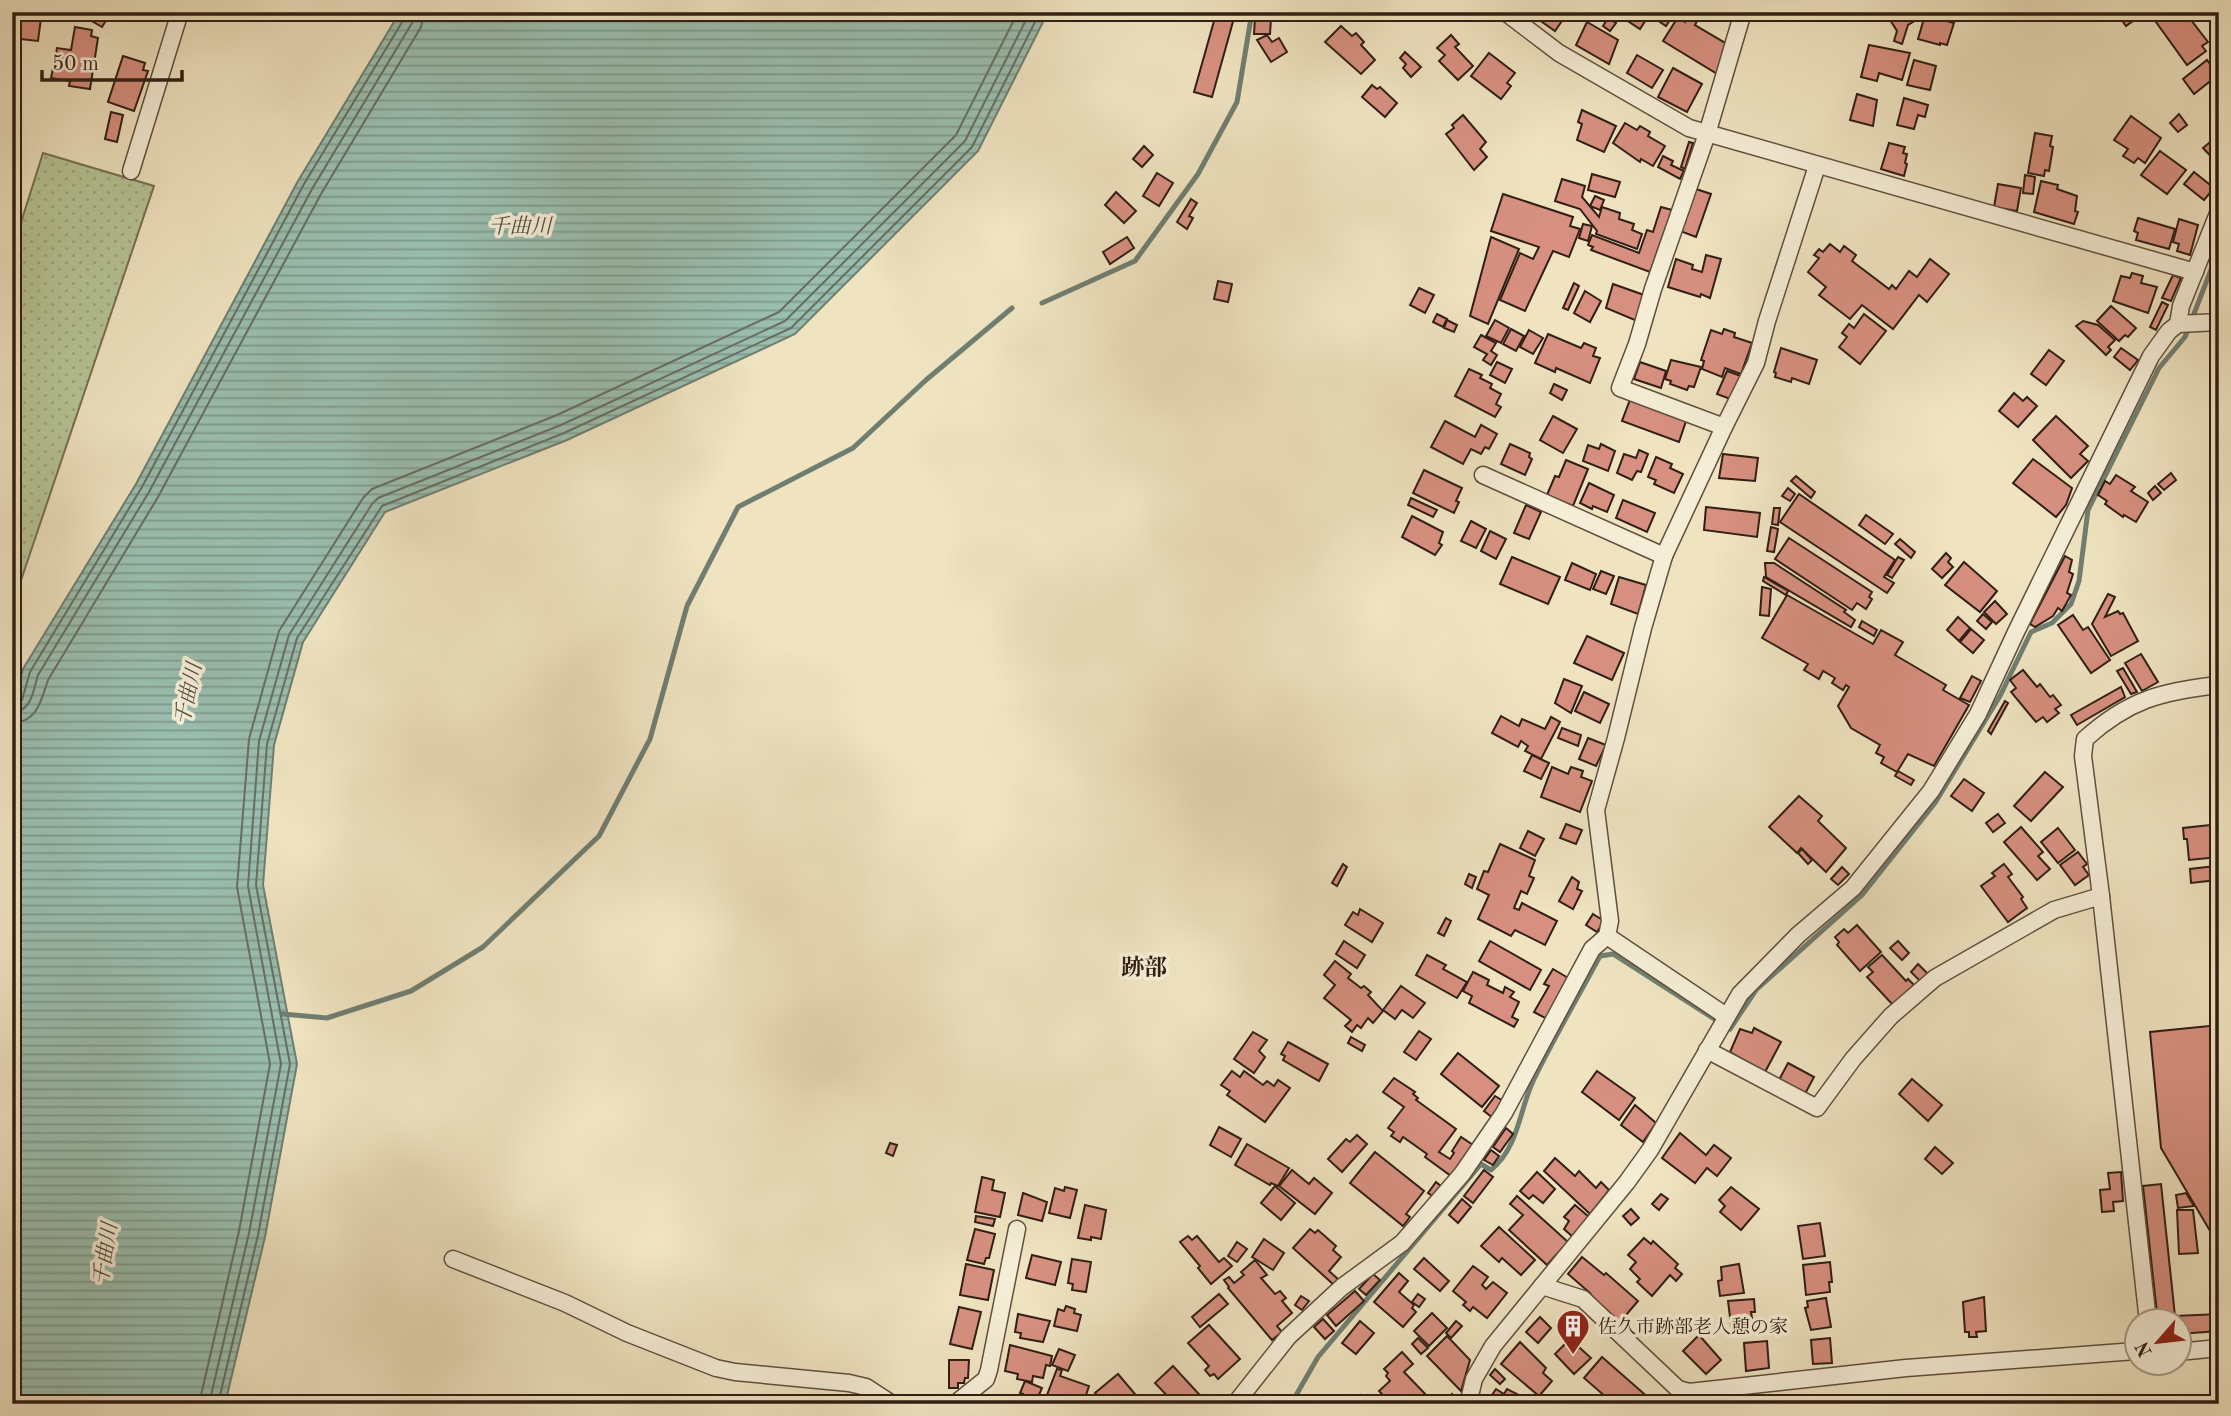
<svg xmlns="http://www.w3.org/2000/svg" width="2231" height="1416" viewBox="0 0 2231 1416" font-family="'Old Standard TT','Noto Serif JP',serif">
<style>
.park{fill:url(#park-dots);stroke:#747154;stroke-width:2}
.water{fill:url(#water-rules);stroke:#707e71;stroke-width:2}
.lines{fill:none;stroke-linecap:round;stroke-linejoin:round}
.shore{stroke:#666e62;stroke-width:2}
.stream{stroke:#707e71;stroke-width:5}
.building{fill:#d79080;stroke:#311e14;stroke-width:2}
.street-casing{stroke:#604f3f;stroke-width:19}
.street{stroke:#f5edd6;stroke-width:16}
.labels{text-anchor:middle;stroke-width:7;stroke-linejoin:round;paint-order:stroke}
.poi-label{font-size:19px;fill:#311e14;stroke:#f5edd6;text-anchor:start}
.water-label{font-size:21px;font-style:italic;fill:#504e42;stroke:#f5edd6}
.quarter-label{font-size:23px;font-weight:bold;fill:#311e14;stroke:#f5edd6}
</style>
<defs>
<pattern id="park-dots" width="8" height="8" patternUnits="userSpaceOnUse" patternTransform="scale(1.75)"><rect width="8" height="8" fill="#b6c495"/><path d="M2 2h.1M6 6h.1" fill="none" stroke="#9da880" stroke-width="1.8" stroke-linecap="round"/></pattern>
<pattern id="water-rules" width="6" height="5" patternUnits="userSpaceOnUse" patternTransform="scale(1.75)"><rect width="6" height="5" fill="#9abeaf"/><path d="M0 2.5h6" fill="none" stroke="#7e9a8d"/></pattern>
</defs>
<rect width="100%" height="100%" fill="#efe3c0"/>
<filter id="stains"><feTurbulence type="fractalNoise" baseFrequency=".00286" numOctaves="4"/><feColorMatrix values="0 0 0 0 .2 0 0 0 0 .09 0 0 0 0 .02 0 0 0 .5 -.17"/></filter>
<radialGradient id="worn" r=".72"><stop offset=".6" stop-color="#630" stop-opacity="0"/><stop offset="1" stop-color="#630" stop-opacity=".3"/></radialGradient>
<path class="park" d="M43,153L154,186L12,607V251Z"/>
<path class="water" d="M400,12H1048L978,151L795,334L567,440L385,512L303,642L274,745L263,885L297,1064L265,1237L225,1404H12V708L23,669L136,484L298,181Z"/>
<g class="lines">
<g class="shore">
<path d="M12,704L22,700L30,672L142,487L304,184L404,19L405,12"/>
<path d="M12,713C32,711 33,691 38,675L149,492L312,189L412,23L414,12"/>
<path d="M12,723C38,722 41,700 48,680L158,497L321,194L421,27L424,12"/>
<path d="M199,1404L239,1231L270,1064L237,887L249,739L279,631L363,498L372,489L557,415L779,312L956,135L1018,12"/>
<path d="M209,1404L249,1233L281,1064L248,886L259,741L289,635L372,504L378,498L561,425L785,321L965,141L1030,12"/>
<path d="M218,1404L258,1235L290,1064L256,885L267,744L297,638L382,506L564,433L791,328L972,147L1040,12"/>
</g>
<g class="stream">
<path d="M1042,303L1135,261L1198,174L1237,102L1252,12"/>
<path d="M283,1014L327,1018L411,991L483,947L599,836L650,739L687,606L738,507L853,448L926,380L1012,308"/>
<path d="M1291,1404L1318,1357L1481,1164L1491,1170C1519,1147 1519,1110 1534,1079C1554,1038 1578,997 1600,956L1613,954L1730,1029L1756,990L1862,895L1935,803L2000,696L2031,632L2052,623L2071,604L2079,581L2088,510L2159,368L2185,337L2219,249"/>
</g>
</g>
<g class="building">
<path d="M76,12H111L102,27Z"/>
<path d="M1528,12H1568L1555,31Z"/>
<path d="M1614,12H1651L1640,29Z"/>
<path d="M1658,12H1675L1666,26L1654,18Z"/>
<path d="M1885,12H1907L1913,22L1908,25L1902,44L1894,41L1897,31Z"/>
<path d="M2116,12H2145L2126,26Z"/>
<path d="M2177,12H2192L2188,16L2208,42L2202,46L2206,51L2187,65L2156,22L2164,17L2166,20Z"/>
<path d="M12,13L41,18L38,41L12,38Z"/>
<path d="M1216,14L1234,18L1212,97L1194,92Z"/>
<path d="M1925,15L1954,23L1947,45L1940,43V45L1918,39Z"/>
<path d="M1689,16L1697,21L1695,25L1732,47L1719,75L1663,41L1678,17L1685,22Z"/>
<path d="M1255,18H1271L1270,34H1254Z"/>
<path d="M1608,18L1616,23L1610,31L1603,26Z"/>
<path d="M1587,22L1618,40L1609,64L1576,45Z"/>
<path d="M1341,26L1352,36L1356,33L1364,42L1361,45L1375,60L1361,74L1325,42Z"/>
<path d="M75,27L92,30L91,36L98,38L90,89L69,86L70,81L51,78L57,48L71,50Z"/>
<path d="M1267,35L1272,42L1279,38L1287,52L1271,62L1257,40Z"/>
<path d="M1451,35L1459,44L1455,47L1473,66L1458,80L1439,61L1445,55L1437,48Z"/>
<path d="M1869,45L1910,53L1902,80L1879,73L1877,81L1861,77Z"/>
<path d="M1405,52L1421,67L1411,77L1403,68L1406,64L1400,58Z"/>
<path d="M1489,53L1515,73L1507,83L1511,86L1501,99L1471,76Z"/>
<path d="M1637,55L1663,70L1652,88L1627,73Z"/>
<path d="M123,56L145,63L143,70L148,71L134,111L108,102Z"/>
<path d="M1914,60L1936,66L1930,90L1907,85Z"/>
<path d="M2207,60L2218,75L2194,94L2183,79Z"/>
<path d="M1673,68L1702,84L1687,112L1658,97Z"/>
<path d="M1372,85L1377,89L1380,87L1397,103L1385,117L1362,97Z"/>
<path d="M1857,94L1877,100L1873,126L1850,120Z"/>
<path d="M1904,98L1928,105L1925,117L1918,115L1914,129L1897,125Z"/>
<path d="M1582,110L1616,126L1604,152L1577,140L1582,124L1578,122Z"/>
<path d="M111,112L123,115L117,142L105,139Z"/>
<path d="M2179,114L2187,125L2178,132L2170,123Z"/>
<path d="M1463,115L1486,142L1480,149L1487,157L1474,170L1446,134L1454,128L1452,125Z"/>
<path d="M2131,116L2161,138L2145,163L2138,158L2134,163L2123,156L2128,149L2114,140Z"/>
<path d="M1625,123L1637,130L1640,126L1650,132L1648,136L1665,146L1653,166L1641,159L1640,162L1613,143Z"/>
<path d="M2035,133L2052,136L2050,146L2053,147L2049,171L2045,170L2044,176L2028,173Z"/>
<path d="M2216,137L2219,139V165L2203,148Z"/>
<path d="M1689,142L1693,143L1685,169L1681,167Z"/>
<path d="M1889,143L1905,147L1903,153L1907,154L1905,163L1907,164L1904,176L1881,169Z"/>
<path d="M1144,146L1153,155L1142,167L1133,159Z"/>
<path d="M2160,151L2186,170L2167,194L2141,175Z"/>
<path d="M1663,156L1673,161L1671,165L1684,171L1680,179L1658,167Z"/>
<path d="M2194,172L2214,188L2204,200L2184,184Z"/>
<path d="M1157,173L1173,183L1159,206L1143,196Z"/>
<path d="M1592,174L1620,182L1615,197L1588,190Z"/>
<path d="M2025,175L2035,177L2033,194L2023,193Z"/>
<path d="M1562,179L1585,186L1582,197L1599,217L1602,207L1620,213L1619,219L1634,224L1632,230L1642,234L1637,249L1596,234L1597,231L1580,209L1555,201Z"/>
<path d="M2041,181L2058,185L2057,189L2077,196L2075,211L2078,212L2074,224L2034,212Z"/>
<path d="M1998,184L2021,188L2017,211L1994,207Z"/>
<path d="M1696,189L1711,194L1696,237L1680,231Z"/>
<path d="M1116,192L1136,211L1124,223L1105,205Z"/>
<path d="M1503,194L1573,217L1570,226L1580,229L1569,257L1553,251L1525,311L1500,300L1520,253L1533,259L1539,247L1491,231Z"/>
<path d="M1595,196L1604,200L1600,210L1590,206Z"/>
<path d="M1191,199L1197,203L1189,216L1193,218L1187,229L1177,222Z"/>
<path d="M1661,207L1672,210L1650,272L1591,250L1593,247L1588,245L1592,235L1639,253L1647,230L1653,232Z"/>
<path d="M2138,218L2175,229L2169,249L2136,240L2138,233L2134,231Z"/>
<path d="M2179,219L2198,225L2190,255L2177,251L2179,244L2173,242Z"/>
<path d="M1583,224L1592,226L1588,241L1579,238Z"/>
<path d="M1127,237L1134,248L1110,264L1103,252Z"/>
<path d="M1491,237L1519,249L1488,324L1470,316Z"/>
<path d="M1830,244L1840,252L1844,246L1856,255L1852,261L1889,289L1892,285L1896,289L1909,271L1917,277L1930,259L1949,274L1927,302L1919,295L1893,329L1862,305L1850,319L1819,295L1826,287L1808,272L1819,258L1814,255L1819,249L1823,252Z"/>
<path d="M1706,255L1721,259L1710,298L1701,294L1700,297L1668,287L1676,259L1693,265L1692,269L1702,272Z"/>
<path d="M2132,273L2143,276L2141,283L2157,287L2148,313L2113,301L2121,276L2130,278Z"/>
<path d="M2173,275L2181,278L2171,301L2162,298Z"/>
<path d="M1218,281L1232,284L1228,302L1214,299Z"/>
<path d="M1574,283L1579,286L1568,310L1563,308Z"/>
<path d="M1613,284L1644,295L1637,321L1606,308Z"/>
<path d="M1419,288L1434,295L1425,313L1410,305Z"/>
<path d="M1585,291L1601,301L1590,322L1574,313Z"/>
<path d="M2162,302L2168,305L2156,330L2150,327Z"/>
<path d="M2111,306L2136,328L2128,337L2125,335L2119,341L2097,321Z"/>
<path d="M1437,314L1447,319L1443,327L1433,322Z"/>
<path d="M1864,314L1886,331L1860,364L1839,347L1847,337L1842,333L1849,324L1854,328Z"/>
<path d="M1447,320L1457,325L1454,332L1444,328Z"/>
<path d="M1495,320L1509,328L1501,343L1486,336Z"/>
<path d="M2083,321L2098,325L2115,340L2108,347L2111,350L2106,355L2076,326Z"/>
<path d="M1511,329L1524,336L1516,351L1503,344Z"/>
<path d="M1724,329L1735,333L1734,337L1752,343L1741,374L1725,368L1722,377L1702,369L1704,361L1701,360L1711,330L1722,334Z"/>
<path d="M1529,330L1543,338L1533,354L1520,347Z"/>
<path d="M1548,334L1581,348L1584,343L1596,348L1593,356L1600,358L1590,383L1556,368L1555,372L1535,363Z"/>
<path d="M1481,335L1496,343L1491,351L1497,355L1491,365L1483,360L1487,354L1474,347Z"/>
<path d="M1781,348L1817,360L1809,384L1792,378L1791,382L1775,377L1776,373L1774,372Z"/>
<path d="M2121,348L2138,360L2130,370L2114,357Z"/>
<path d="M2049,350L2064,361L2046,385L2031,374Z"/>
<path d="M1671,360L1701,367L1694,387L1689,386L1687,390L1670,384L1671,381L1665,379Z"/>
<path d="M1497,362L1512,369L1505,383L1490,375Z"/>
<path d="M1640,362L1666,371L1661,388L1634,379Z"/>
<path d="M1469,369L1482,375L1480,378L1492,384L1490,388L1501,394L1496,404L1501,407L1495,417L1455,396Z"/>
<path d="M1727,371L1741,376L1730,399L1717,394Z"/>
<path d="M1554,384L1567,390L1562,400L1550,393Z"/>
<path d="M2014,393L2023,401L2027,397L2037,406L2018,427L1999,411Z"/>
<path d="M1631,397L1687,418L1679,442L1622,421Z"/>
<path d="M1553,416L1577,429L1563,453L1540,440Z"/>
<path d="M2056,416L2088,446L2080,454L2088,461L2071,478L2033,440Z"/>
<path d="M1445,421L1475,437L1481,425L1497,434L1489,449L1485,447L1481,454L1471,449L1463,464L1431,447Z"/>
<path d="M1510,444L1530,453L1529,457L1532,459L1525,475L1501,464Z"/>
<path d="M1601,444L1615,451L1608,471L1583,461L1588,445L1599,449Z"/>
<path d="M1639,450L1648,454L1641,472L1637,471L1632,480L1617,473L1624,454L1636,458Z"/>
<path d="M1723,454L1758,458L1755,481L1719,478Z"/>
<path d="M1656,457L1672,464L1670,468L1683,474L1674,493L1654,484L1656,480L1648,477Z"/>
<path d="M2033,459L2072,488L2066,505L2056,517L2013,483Z"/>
<path d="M1566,460L1588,469L1573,506L1547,495L1555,476L1559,477Z"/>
<path d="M1424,470L1462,488L1456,501L1459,502L1454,513L1413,493Z"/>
<path d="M2171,473L2176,480L2164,490L2158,484Z"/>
<path d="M2116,475L2135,487L2131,491L2148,502L2136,522L2124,515L2123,517L2105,504L2107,501L2098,495L2105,481L2110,484Z"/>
<path d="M1796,476L1815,492L1811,498L1791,481Z"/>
<path d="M1589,483L1614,495L1607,512L1593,506L1592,509L1580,503Z"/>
<path d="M2155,486L2161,493L2153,500L2148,493Z"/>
<path d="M1788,488L1795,494L1790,501L1782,496Z"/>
<path d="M1799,494L1895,560L1884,577L1894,583L1887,593L1780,522Z"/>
<path d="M1411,498L1437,510L1433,517L1408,505Z"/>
<path d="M1623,500L1655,513L1647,532L1616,518Z"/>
<path d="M1526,505L1541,512L1529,539L1514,533Z"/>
<path d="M1706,507L1760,513L1757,537L1704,530Z"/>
<path d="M1774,508H1780L1778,525L1772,524Z"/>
<path d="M1866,515L1893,534L1885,544L1859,525Z"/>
<path d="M1412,516L1443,532L1439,543L1442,545L1435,555L1402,537Z"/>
<path d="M1471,521L1486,529L1476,548L1461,541Z"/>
<path d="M1771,527L1778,529L1774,552L1767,551Z"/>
<path d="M1490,531L1506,539L1496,559L1481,551Z"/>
<path d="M1789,538L1872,592L1869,597L1872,599L1866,609L1857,603L1852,610L1775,559Z"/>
<path d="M1900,539L1915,552L1911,558L1895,544Z"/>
<path d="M1946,553L1951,558L1948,562L1953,567L1942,578L1932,569Z"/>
<path d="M2065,556L2072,560L2069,572L2073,574L2067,593L2071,595L2062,611L2058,608L2053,616L2035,627L2030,624Z"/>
<path d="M1512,557L1560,577L1548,604L1500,584Z"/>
<path d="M1898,557L1904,560L1892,578L1887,575Z"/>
<path d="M1964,562L1997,591L1980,612L1945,585Z"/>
<path d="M1572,563L1596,574L1590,590L1565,580Z"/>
<path d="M1765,563H1774L1846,610L1844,612L1855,620L1851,627L1766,577Z"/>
<path d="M1601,571L1614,576L1606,594L1593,589Z"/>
<path d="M1619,577L1646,585L1638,614L1611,604Z"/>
<path d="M1764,577L1788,591L1786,595L1763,581Z"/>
<path d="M1762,587L1771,589L1769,616L1760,615Z"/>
<path d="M2108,594L2115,597L2105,617L2118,611L2120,614L2123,613L2138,641L2111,656L2092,624Z"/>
<path d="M1787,595L1873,644L1881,630L1903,642L1895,655L1946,685L1943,690L1969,705L1934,766L1908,754L1897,772L1881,763L1884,757L1876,753L1880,745L1851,728L1838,706L1849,687L1846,685L1843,690L1832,683L1835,678L1823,671L1819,679L1804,670L1808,664L1762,638Z"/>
<path d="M1995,601L2007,614L1996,624L1984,612Z"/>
<path d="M1983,614L1992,622L1986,629L1977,621Z"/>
<path d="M2073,615L2083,630L2088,627L2110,660L2091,673L2058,625Z"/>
<path d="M1958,617L1970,628L1959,641L1947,630Z"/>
<path d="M1862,621L1877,630L1874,636L1859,627Z"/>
<path d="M1971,629L1984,640L1973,653L1960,642Z"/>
<path d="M1587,636L1624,653L1612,680L1574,663Z"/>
<path d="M2141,654L2158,682L2142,691L2125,663Z"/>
<path d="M2123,668L2137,692L2131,694L2117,671Z"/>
<path d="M2023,670L2037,687L2040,684L2050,697L2053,695L2061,705L2055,709L2059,713L2047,722L2043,717L2036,722L2011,692L2016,688L2010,680Z"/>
<path d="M1972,676L1981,681L1970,702L1960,698Z"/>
<path d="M1564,679L1582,686L1571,713L1555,703Z"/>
<path d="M2121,687L2125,697L2077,725L2071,715Z"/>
<path d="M1584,692L1609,704L1600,723L1575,711Z"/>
<path d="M2005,701L2008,703L1991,734L1988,731Z"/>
<path d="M1501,716L1519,726L1522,719L1545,729L1551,717L1560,722L1541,759L1525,751L1528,746L1521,741L1518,747L1492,733Z"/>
<path d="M1562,728L1581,735L1578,746L1558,738Z"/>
<path d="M1588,738L1606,745L1596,766L1579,759Z"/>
<path d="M1532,755L1549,763L1541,779L1524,771Z"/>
<path d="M1552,767L1568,774L1571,767L1583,771L1581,777L1592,781L1580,812L1541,797Z"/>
<path d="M1898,771L1914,780L1911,785L1895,776Z"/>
<path d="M2045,772L2063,787L2031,821L2014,806Z"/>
<path d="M1964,779L1984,793L1972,811L1951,796Z"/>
<path d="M1799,796L1822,816L1818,821L1846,848L1826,872L1801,848L1797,853L1769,827Z"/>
<path d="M1998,814L2005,823L1993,832L1986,823Z"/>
<path d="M1566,824L1582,830L1576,844L1560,838Z"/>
<path d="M2219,824V857L2189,860L2187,839H2184L2183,828Z"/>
<path d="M2021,827L2043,852L2038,856L2050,869L2037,880L2004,842Z"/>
<path d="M2058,828L2075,850L2058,863L2041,842Z"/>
<path d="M1528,831L1544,839L1535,856L1520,848Z"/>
<path d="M1500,844L1535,860L1529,876L1534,878L1527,894L1521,891L1514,908L1519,910L1522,903L1557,921L1545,945L1515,930L1511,936L1478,919L1489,895L1477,889L1484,871L1488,872Z"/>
<path d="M1802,849L1812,860L1808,864L1798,853Z"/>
<path d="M2078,852L2087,864L2083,867L2089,875L2075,885L2060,865Z"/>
<path d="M1343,864L1347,867L1337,886L1332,883Z"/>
<path d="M2004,864L2012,874L2008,877L2023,897L2021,899L2027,908L2008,922L1981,886L1995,876L1992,873Z"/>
<path d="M2215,866L2217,880L2191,883L2190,869Z"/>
<path d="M1842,867L1849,874L1838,885L1831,879Z"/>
<path d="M1469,874L1476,877L1472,888L1465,884Z"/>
<path d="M1572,877L1579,882L1577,889L1582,891L1573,909L1559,901Z"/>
<path d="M1360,909L1383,923L1372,942L1345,925L1353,912L1358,915Z"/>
<path d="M1593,914L1604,921L1597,932L1586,925Z"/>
<path d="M1446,918L1451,921L1444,936L1438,933Z"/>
<path d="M1857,925L1881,952L1860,971L1837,945L1839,942L1835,937L1844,929L1848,933Z"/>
<path d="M1344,941L1365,955L1357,968L1336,954Z"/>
<path d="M1490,941L1541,970L1530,990L1479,961Z"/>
<path d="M1898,941L1909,953L1902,960L1890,948Z"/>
<path d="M1427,955L1446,965L1443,969L1467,982L1457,998L1416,975Z"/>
<path d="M1882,955L1906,981L1908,979L1914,985L1893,1005L1867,977L1873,972L1868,967Z"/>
<path d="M1335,961L1351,974L1348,978L1361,988L1364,986L1371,992L1368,995L1383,1011L1373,1023L1368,1018L1361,1028L1357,1025L1352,1032L1345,1026L1351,1020L1324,998L1335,985L1324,975Z"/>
<path d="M1918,964L1929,975L1921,982L1911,972Z"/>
<path d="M1553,969L1570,979L1547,1019L1534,1012L1549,986L1544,984Z"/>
<path d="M1473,972L1489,980L1487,985L1503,993L1505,987L1514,992L1510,997L1519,1002L1512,1017L1518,1020L1514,1027L1469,1003L1472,996L1463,991Z"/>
<path d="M1401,986L1425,1003L1413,1018L1402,1010L1395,1019L1383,1010Z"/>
<path d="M2219,1025V1246L2161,1148L2150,1032Z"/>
<path d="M1754,1028L1781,1042L1765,1072L1730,1052L1740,1029L1752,1033Z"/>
<path d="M1419,1031L1431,1039L1416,1060L1404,1052Z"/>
<path d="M1253,1032L1267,1040L1259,1051L1265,1057L1254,1073L1234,1059Z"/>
<path d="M1351,1037L1365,1045L1362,1051L1348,1043Z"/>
<path d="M1288,1042L1328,1064L1319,1081L1283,1060L1285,1056L1281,1054Z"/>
<path d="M1458,1053L1499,1086L1482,1107L1441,1074Z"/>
<path d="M1788,1063L1814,1077L1805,1094L1779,1080Z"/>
<path d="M1232,1071L1240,1077L1244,1071L1263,1085L1267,1081L1274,1086L1278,1080L1290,1088L1265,1122L1227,1095L1230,1091L1221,1085Z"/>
<path d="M1597,1071L1635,1098L1619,1120L1582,1092Z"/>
<path d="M1394,1078L1415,1092L1413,1094L1418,1098L1416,1100L1456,1129L1439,1152L1450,1159L1454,1153L1452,1151L1461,1137L1473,1145L1451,1176L1425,1157L1427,1154L1403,1137L1400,1142L1391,1136L1394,1132L1388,1128L1404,1107L1383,1092Z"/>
<path d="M1912,1079L1942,1105L1928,1121L1899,1094Z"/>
<path d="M1495,1096L1505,1102L1493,1118L1484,1111Z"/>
<path d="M1635,1105L1656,1123L1643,1142L1621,1125Z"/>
<path d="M1219,1127L1241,1139L1231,1157L1210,1145Z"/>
<path d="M1506,1128L1513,1134L1500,1152L1493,1147Z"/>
<path d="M1680,1133L1706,1155L1714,1145L1731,1158L1717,1176L1707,1168L1695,1183L1662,1158Z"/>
<path d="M1357,1135L1367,1144L1342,1172L1328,1159L1346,1139L1350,1142Z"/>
<path d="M890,1143L897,1145L893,1156L886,1153Z"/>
<path d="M1247,1144L1289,1168L1278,1186L1271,1183L1270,1185L1235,1165Z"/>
<path d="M1935,1147L1953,1163L1942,1174L1925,1159Z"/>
<path d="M1491,1150L1499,1156L1493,1165L1484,1160Z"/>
<path d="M1375,1152L1424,1191L1406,1214L1410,1217L1403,1226L1350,1183Z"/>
<path d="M1555,1158L1575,1176L1579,1171L1596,1188L1601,1182L1609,1190L1590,1214L1544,1171Z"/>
<path d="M1292,1170L1309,1184L1314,1178L1332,1193L1315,1214L1279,1186Z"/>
<path d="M1484,1170L1493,1177L1473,1203L1464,1196Z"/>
<path d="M1537,1172L1555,1189L1543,1203L1533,1195L1529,1199L1520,1191Z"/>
<path d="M2121,1172L2123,1201L2113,1202L2114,1211L2102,1212L2100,1190L2110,1189L2108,1173Z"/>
<path d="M982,1177L994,1180L992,1190L1005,1193L1000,1217L975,1212Z"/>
<path d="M1436,1182L1443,1188L1435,1198L1428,1193Z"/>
<path d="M2161,1184L2175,1316L2219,1314V1331L2178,1334V1322H2158L2143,1186Z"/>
<path d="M1275,1186L1295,1203L1281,1220L1261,1203Z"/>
<path d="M1065,1187L1077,1190L1070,1218L1049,1213L1055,1188L1064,1191Z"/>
<path d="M1731,1187L1759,1209L1741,1230L1720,1212L1725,1206L1719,1200Z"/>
<path d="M1023,1193L1047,1202L1042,1221L1018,1215Z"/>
<path d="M2186,1193L2194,1206L2178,1208L2176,1195Z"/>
<path d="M1661,1194L1668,1199L1659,1210L1652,1204Z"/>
<path d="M1517,1196L1568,1242L1547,1265L1509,1230L1523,1215L1510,1204Z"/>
<path d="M1462,1199L1471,1207L1458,1223L1449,1215Z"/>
<path d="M1085,1205L1106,1210L1101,1239L1091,1237V1240L1078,1238Z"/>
<path d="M1575,1205L1589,1217L1574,1238L1564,1229L1569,1221L1564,1217Z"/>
<path d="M1631,1209L1639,1218L1631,1225L1623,1216Z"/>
<path d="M2177,1210H2193L2198,1253L2179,1254Z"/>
<path d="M976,1216L995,1219L993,1226L975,1222Z"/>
<path d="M1820,1223L1825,1256L1803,1259L1798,1226Z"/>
<path d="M1499,1227L1535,1260L1521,1275L1502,1258L1499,1262L1481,1246Z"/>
<path d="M975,1229L995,1234L989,1258H986L984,1264L967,1260Z"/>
<path d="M1310,1229L1315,1233L1318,1230L1336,1246L1333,1250L1341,1257L1329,1271L1339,1280L1334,1285L1293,1248Z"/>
<path d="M1188,1236L1192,1240L1197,1236L1219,1262L1224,1258L1232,1266L1211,1284L1198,1268L1200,1266L1180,1242Z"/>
<path d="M1644,1238L1651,1244L1653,1241L1678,1264L1675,1268L1682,1274L1676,1281L1670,1275L1652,1296L1637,1282L1640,1279L1630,1269L1636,1262L1628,1255Z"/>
<path d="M1264,1239L1284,1253L1273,1270L1252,1257Z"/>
<path d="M1237,1242L1247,1249L1237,1262L1228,1256Z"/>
<path d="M1032,1255L1061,1262L1055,1285L1026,1278Z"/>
<path d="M1582,1257L1604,1275L1606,1273L1638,1301L1620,1322L1588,1294L1590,1293L1568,1274Z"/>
<path d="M1424,1258L1449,1281L1440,1291L1414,1269Z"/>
<path d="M1072,1259L1091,1262L1086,1292L1072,1290L1073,1284L1068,1283Z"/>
<path d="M1255,1260L1267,1275L1261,1278L1275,1294L1280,1291L1286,1298L1282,1301L1292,1313L1277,1326L1282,1332L1272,1340L1228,1288L1229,1287L1224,1280L1229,1277L1234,1283L1244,1275L1241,1272Z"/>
<path d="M1830,1262L1832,1282H1829L1830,1292L1806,1295L1803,1265Z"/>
<path d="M966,1264L994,1270L988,1300L960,1295Z"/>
<path d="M1739,1264L1744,1293L1720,1296L1718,1281L1722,1280L1721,1267Z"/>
<path d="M1473,1266L1488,1277L1482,1285L1486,1289L1493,1282L1507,1293L1487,1318L1473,1307L1470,1311L1463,1305L1466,1302L1453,1291Z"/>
<path d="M1399,1273L1408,1281L1399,1292L1414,1305L1412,1308L1416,1312L1403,1327L1374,1302Z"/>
<path d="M1373,1274L1380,1280L1366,1295L1359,1289Z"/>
<path d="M1355,1291L1364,1301L1336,1326L1327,1315Z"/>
<path d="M1219,1294L1228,1304L1200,1327L1192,1317Z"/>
<path d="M1418,1294L1425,1299L1419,1307L1412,1302Z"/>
<path d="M1301,1296L1309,1301L1302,1310L1295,1305Z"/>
<path d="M1984,1297L1986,1331L1976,1332L1977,1337H1969V1332H1965L1963,1302Z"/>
<path d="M1826,1298L1831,1327L1811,1330L1805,1308L1808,1307L1807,1301Z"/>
<path d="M1754,1299L1755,1312H1751L1754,1330L1732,1333L1728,1301Z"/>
<path d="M1066,1306L1075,1309L1074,1313L1081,1315L1077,1331L1054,1326L1058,1309L1064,1311Z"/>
<path d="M959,1307L981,1312L972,1349L950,1344Z"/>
<path d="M1432,1313L1447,1328L1429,1346L1414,1331Z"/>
<path d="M1018,1314L1050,1321L1043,1342L1020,1338L1021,1333L1015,1332Z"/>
<path d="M1540,1317L1551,1328L1538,1343L1526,1332Z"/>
<path d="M1323,1319L1334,1331L1325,1339L1314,1327Z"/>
<path d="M1360,1321L1374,1333L1356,1354L1342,1343Z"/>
<path d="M1456,1321L1462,1326L1451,1338L1446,1333Z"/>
<path d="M1209,1325L1240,1359L1218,1379L1214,1374L1210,1376L1205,1370L1209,1366L1188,1343Z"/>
<path d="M1699,1335L1721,1360L1706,1374L1683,1351Z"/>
<path d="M1447,1336L1470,1360L1461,1391L1427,1356Z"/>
<path d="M1418,1338L1428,1348L1421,1354L1412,1344Z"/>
<path d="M1830,1338L1832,1363L1813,1364L1811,1340Z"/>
<path d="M1570,1339L1591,1358L1574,1374L1555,1354Z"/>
<path d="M1767,1341L1769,1368L1746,1371L1744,1343Z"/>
<path d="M1520,1342L1546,1368L1543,1373L1552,1381L1539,1396L1501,1364Z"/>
<path d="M1010,1345L1052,1356L1050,1366L1046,1365L1043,1378L1033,1376L1032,1382L1017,1379L1018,1374L1005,1371Z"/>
<path d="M1059,1349L1075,1355L1068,1371L1052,1365Z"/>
<path d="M1402,1352L1413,1364L1404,1372L1431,1400L1427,1404H1391L1379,1391L1390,1381L1386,1376L1388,1373L1384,1369Z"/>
<path d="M1602,1357L1650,1399L1656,1404H1614L1584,1378Z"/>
<path d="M949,1360H969L968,1378H965L964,1383H958V1388H949Z"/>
<path d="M1173,1366L1208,1404H1175L1155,1383Z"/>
<path d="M1057,1369L1062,1370L1060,1376L1089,1386L1083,1404H1071L1047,1395Z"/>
<path d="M1495,1369L1505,1379L1500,1384L1490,1375Z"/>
<path d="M1118,1374L1140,1400L1136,1404H1103L1095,1393Z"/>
<path d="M1025,1381L1042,1388L1035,1404L1022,1398L1023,1394L1020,1393Z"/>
<path d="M1496,1389L1504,1394L1507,1389L1529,1400L1527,1404H1486Z"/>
<path d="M1452,1394L1458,1401L1455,1404H1442Z"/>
<path d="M1361,1395L1371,1404H1353Z"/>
</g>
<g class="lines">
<defs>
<g id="street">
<path d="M1505,12L1559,53L1689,128L2195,272"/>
<path d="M131,171L180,12"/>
<path d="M2178,324L2219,322"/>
<path d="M1724,427L1620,388L1637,344L1653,289L1707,134L1743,12"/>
<path d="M1483,475L1664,556"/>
<path d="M1607,936L1726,1016"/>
<path d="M1707,1050L1817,1108L1853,1059L1891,1016L1935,978L2054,910L2101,896"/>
<path d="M453,1259L565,1303L627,1333L716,1368L735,1372L849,1383L866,1387L892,1404"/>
<path d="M1542,1286L1583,1299L1678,1389L1689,1392L1906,1368L2136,1351"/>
<path d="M2148,1322L2101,896L2083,756L2085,739C2128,700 2162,691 2219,685"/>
<path d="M2178,1352L2219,1348"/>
<path d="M955,1404L986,1379L989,1370L1017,1229"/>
<path d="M1235,1404L1288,1337L1342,1287L1402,1243L1462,1174L1504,1113L1592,949L1607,936L1610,921L1596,810L1616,738L1643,628L1664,556L1724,427L1756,363L1767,321L1817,166"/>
<path d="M1468,1404L1474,1379L1493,1346L1627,1182L1650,1150L1740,994L1798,935L1853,888L1931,791L1978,714L2016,632L2151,356L2169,331L2178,324L2181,306L2219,211"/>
</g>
</defs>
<use href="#street" class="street-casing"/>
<use href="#street" class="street"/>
</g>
<defs>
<symbol id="building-pin" viewBox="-11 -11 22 30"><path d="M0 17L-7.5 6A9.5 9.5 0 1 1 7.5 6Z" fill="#8f2418" stroke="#f5edd6"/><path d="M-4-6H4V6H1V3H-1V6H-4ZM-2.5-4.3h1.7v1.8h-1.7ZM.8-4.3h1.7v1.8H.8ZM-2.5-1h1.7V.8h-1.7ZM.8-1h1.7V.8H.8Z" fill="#fff"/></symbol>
</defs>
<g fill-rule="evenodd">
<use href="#building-pin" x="1554" y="1307" width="38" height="52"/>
</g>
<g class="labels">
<g class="poi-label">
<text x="1598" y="1333">佐久市跡部老人憩の家</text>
</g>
<g class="water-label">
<text x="520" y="233">千曲川</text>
<text transform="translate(188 694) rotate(-78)" y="7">千曲川</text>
<text transform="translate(105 1254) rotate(-81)" y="7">千曲川</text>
</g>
<g class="quarter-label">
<text x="1144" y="975">跡部</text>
</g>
</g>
<rect width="2231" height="1416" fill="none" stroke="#efe3c0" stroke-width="42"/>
<rect x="14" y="14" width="2203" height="1388" fill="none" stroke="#311e14" stroke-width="3.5"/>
<rect x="21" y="21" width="2189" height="1374" fill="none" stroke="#311e14" stroke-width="2"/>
<g transform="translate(2158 1342) rotate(242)"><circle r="33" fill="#f5edd6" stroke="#a79a88" stroke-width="2"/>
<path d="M0-5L12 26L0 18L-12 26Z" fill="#8f2418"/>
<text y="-10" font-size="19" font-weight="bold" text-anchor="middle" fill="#311e14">N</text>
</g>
<path d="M42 70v10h140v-10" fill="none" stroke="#311e14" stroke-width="3.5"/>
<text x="52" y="70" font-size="21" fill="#311e14" stroke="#f5edd6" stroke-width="5" paint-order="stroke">50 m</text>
<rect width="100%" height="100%" filter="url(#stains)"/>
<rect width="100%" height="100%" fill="url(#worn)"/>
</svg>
